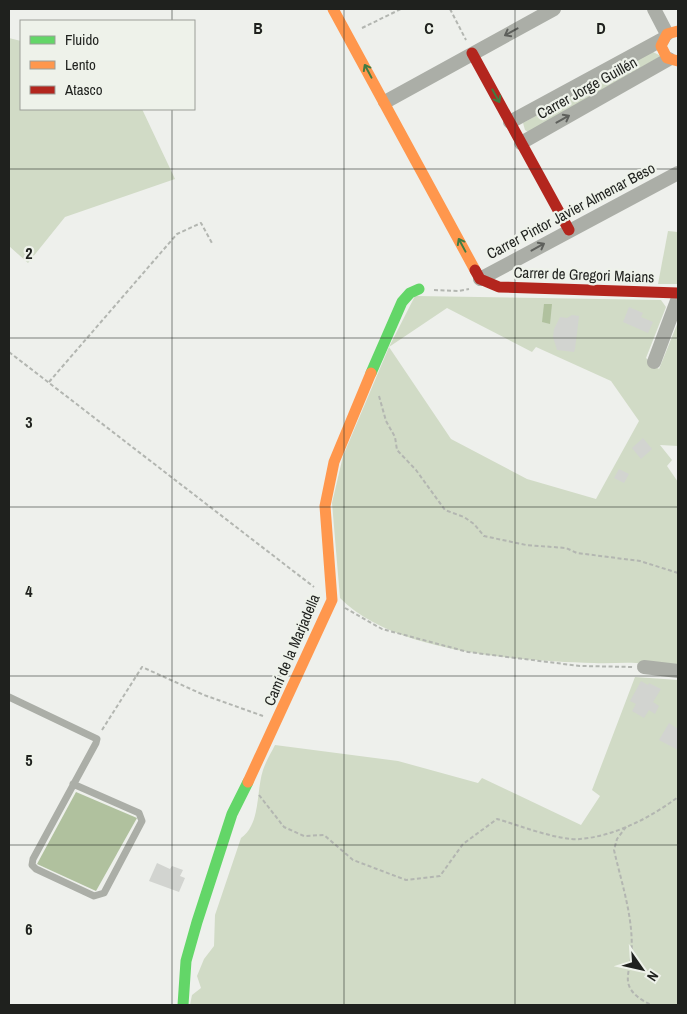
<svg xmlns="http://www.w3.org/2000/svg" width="687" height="1014" viewBox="0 0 687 1014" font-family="'Archivo Narrow',sans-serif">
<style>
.green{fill:#d1dbc6;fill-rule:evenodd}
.water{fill:#b0c19e}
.building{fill:#d2d4d0}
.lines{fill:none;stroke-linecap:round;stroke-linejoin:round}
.path{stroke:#b3b6b1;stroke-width:2;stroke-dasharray:4 2.5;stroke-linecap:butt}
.lane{stroke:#abaea7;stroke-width:7}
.street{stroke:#abaea7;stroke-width:14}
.fast{stroke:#63d668;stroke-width:11}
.slow{stroke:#ff974d;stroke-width:11}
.jam{stroke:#b3261e;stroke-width:11}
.oneway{stroke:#5e605c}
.oneway2{stroke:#417c43}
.grid{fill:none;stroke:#1f211e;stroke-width:1;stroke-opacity:0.55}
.labels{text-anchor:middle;stroke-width:4.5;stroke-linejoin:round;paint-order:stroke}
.street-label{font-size:15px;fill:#1f211e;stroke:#eef2ea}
.grid-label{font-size:16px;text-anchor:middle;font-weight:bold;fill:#1f211e;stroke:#eef2ea;stroke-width:4.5;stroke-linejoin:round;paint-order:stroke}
</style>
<rect width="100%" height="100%" fill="#eef0ec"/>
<g class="green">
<path d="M9,38L21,41V109H142L175,179L65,217L28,263L9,246Z"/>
<path d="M651,51L661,56L528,132L525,130L523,123Z"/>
<path d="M668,231L678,232V284H658Z"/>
<path d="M415,296L661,300L666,307L646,358L659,369L678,322V446L660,445L672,460L667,466L678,482V667C664,666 650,664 636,663C622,662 608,664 594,663C521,661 394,653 340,598L332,503L343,456L389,347ZM447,308L532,352L536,347L611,381L639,421L596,499L527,479L451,439L389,347Z"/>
<path d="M635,677L678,680V1005H190L192,995L201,988L197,976L204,959L214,946L215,915L241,838C261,824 256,791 263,770C266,761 271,753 275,745L398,761L478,783L482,778L581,825L600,796L592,790Z"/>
</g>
<g class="water">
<path d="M544,304H552L550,324L542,322Z"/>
<path d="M76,792L137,818L96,891L37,864Z"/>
</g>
<g class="building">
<path d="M629,307L643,313L641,317L653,322L648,333L623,322Z"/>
<path d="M572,315L579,316L575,349L574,352L557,350L553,337L554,329L560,317L567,318Z"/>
<path d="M643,438L652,449L641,459L632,448Z"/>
<path d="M619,469L629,474L624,483L614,478Z"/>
<path d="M641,681L648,685L649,683L661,689L653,702L659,706L655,714L649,710L644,718L632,711L636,704L630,701Z"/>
<path d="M669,723L678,729V750L659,740Z"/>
<path d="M157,863L170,869L172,866L183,870L180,876L185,878L179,892L149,881Z"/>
</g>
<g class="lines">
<g class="path">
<path d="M450,9L466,40"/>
<path d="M362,28L401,9"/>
<path d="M434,290L458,291L469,289"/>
<path d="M9,352L314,587"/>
<path d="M49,382L177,234L201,223L212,243"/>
<path d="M379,396L386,421L395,437L397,450L416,470L445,510L464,517L474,524L484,536L526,545L566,548L577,553L640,561L678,573"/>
<path d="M345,608L382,629L468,652L580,666L633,667"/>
<path d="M102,730L142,667L204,695L263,716"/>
<path d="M259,795L284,827L304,836L324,835L353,860L406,880L440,876L463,844L497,819C518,825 559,841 580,839C615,836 650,818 678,797"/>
<path d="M626,827L617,839L614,850C622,885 635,922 631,958C630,968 625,978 630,988C635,997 644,1001 651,1005"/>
</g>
<path class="lane" d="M9,697L97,739L96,743L33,859L32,865L36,869L94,896L104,893L142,821L139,813L73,784"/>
<g class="street">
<path d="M654,9L667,34"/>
<path d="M385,102L554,9"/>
<path d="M510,122L663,39"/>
<path d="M521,143L669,59"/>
<path d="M480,279L678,173"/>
<path d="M654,362L678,298"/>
<path d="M644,667L678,671"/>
</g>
<g class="fast">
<path d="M371,373L402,302L410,293L419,289"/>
<path d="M183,1005L186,961L197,922L232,814L248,782"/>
</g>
<g class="slow">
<path d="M333,9L475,270"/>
<path d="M678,31L667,34L661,46L667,58L678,61"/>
<path d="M248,782L332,600L325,506L334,462L371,373"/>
</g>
<g class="jam">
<path d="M472,53L569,230"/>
<path d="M475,270L480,279L499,287L678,293"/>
</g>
</g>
<defs><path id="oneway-shaft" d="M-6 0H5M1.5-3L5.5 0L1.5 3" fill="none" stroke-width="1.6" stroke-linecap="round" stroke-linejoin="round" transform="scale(1.25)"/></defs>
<g class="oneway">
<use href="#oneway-shaft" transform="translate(511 32) rotate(151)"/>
<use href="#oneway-shaft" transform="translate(563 119) rotate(-29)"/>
<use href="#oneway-shaft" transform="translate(538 247) rotate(-29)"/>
</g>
<g class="oneway2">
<use href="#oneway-shaft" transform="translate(368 71) rotate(-118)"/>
<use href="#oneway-shaft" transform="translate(496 96) rotate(61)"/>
<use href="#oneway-shaft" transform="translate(462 245) rotate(-118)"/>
</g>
<path class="grid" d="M172,9V21M344,9V1005M515,9V1005M172,109V1005M9,169H678M9,338H678M9,507H678M9,676H678M9,845H678"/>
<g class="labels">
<g class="street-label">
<text transform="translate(587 88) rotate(-29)" y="5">Carrer Jorge Guillén</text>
<text transform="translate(571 211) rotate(-28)" y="5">Carrer Pintor Javier Almenar Beso</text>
<text transform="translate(584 275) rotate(2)" y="5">Carrer de Gregori Maians</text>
<text transform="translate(292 650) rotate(-67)" y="5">Camí de la Marjadella</text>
</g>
</g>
<g class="grid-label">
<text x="258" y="34">B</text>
<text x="429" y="34">C</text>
<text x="601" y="34">D</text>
<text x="29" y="259">2</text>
<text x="29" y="428">3</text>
<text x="29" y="597">4</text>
<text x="29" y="766">5</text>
<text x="29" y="935">6</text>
</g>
<rect width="687" height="1014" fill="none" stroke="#1f211e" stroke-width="20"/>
<rect x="20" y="20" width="175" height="90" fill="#eef2ea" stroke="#9b9e98"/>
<rect x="30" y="36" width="25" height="8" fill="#63d668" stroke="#9b9e98"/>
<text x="65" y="45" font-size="15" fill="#1f211e">Fluido</text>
<rect x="30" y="61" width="25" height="8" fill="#ff974d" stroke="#9b9e98"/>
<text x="65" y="70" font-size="15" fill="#1f211e">Lento</text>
<rect x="30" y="86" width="25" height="8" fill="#b3261e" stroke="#9b9e98"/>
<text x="65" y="95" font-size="15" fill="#1f211e">Atasco</text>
<g transform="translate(642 969) rotate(124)" stroke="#eef2ea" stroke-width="4" paint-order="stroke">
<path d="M0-4L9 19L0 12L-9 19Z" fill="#1f211e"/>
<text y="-8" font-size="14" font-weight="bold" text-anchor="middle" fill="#1f211e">N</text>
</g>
</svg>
